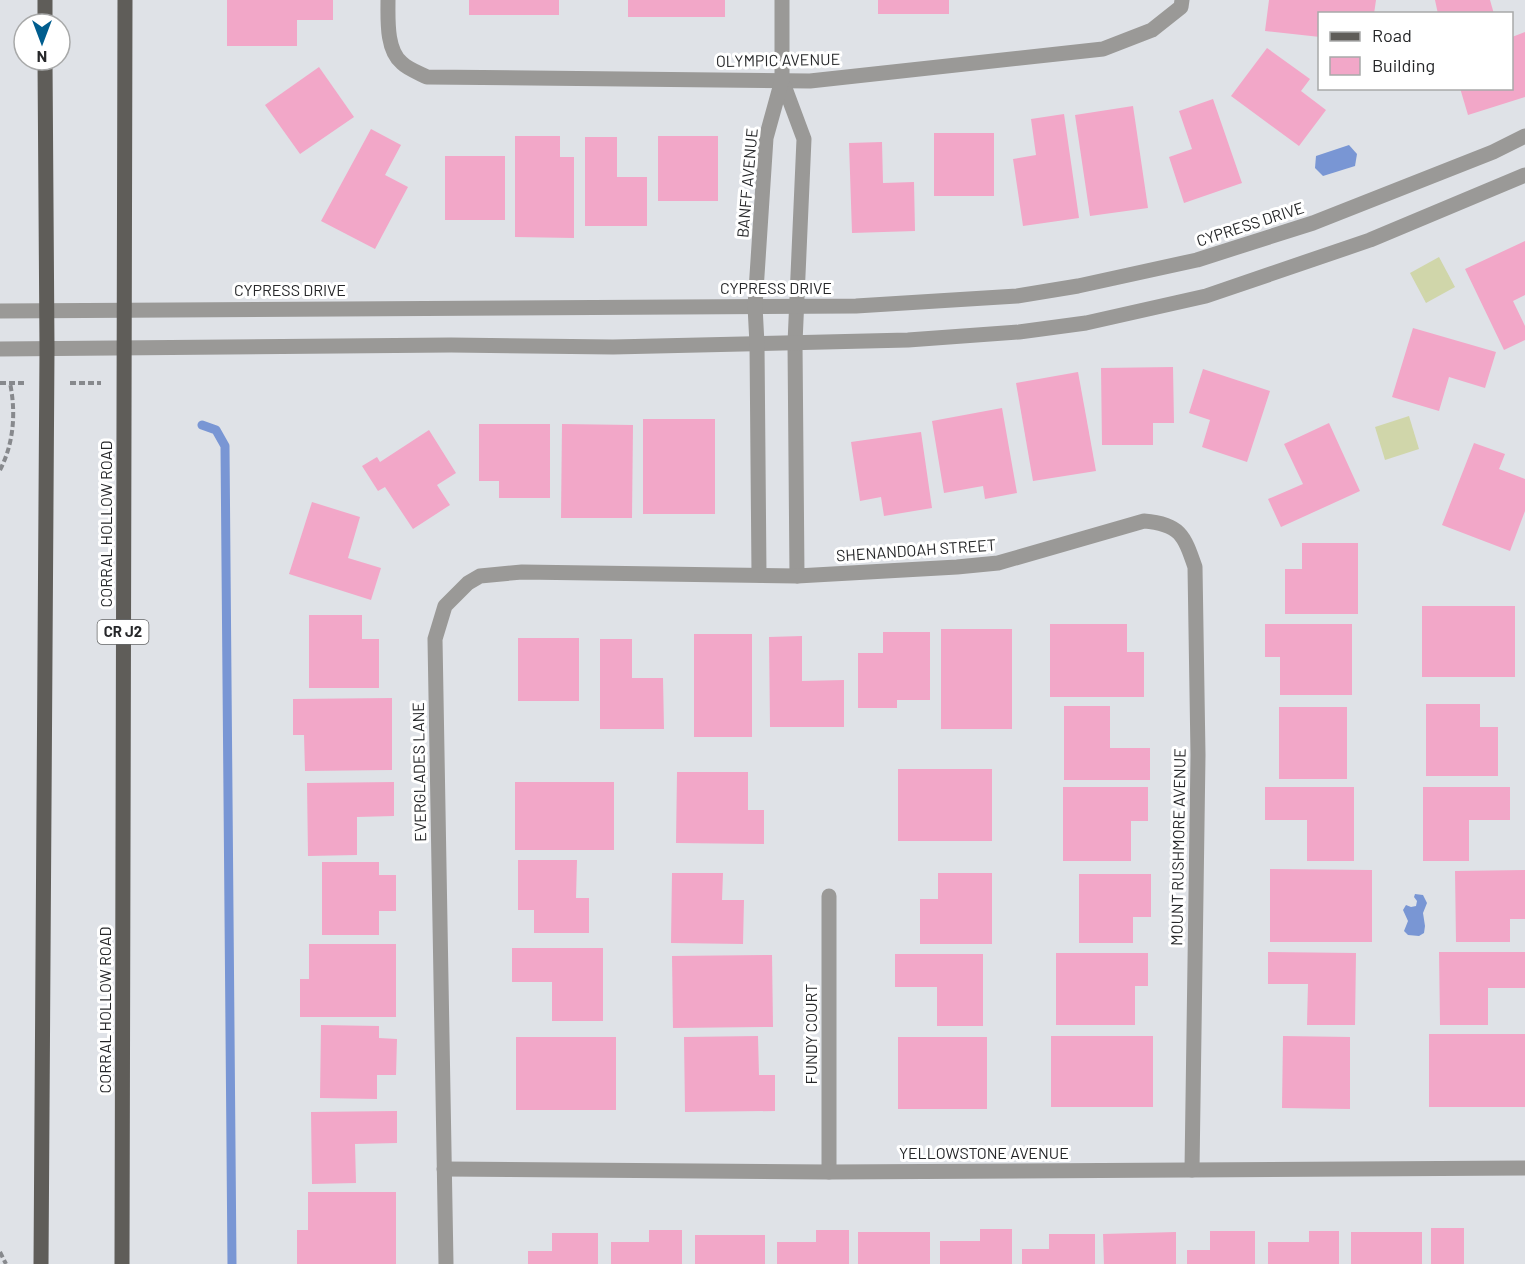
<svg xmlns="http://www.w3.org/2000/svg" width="1525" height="1264" viewBox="0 0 1525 1264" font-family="Barlow,sans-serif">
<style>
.green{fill:#d0d6aa}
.water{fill:#7996d4}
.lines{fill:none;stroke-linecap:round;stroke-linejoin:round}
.stream{stroke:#7996d4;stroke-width:9}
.building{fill:#f2a7c8}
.path{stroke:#87898d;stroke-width:4;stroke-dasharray:6 3;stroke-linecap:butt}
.minor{stroke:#9a9997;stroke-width:15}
.major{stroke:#5f5d59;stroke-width:15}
.labels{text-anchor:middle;stroke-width:6;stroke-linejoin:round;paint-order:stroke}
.shield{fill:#fff;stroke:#676869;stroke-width:1.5}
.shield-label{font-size:15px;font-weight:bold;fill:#262729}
.street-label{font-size:16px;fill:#262729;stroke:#fff}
</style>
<rect width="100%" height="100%" fill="#dfe2e7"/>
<g class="green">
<path d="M1439,257L1455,287L1426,303L1410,273Z"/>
<path d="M1409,416L1419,449L1385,460L1375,427Z"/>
</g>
<g class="water">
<path d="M1349,145L1357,154L1355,166L1323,176L1315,168L1316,156Z"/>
<path d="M1415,894L1423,895L1427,903L1423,913L1425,926L1424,933L1419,936L1408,935L1404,931L1408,921L1403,910L1406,905L1411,907L1416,906L1417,901L1414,897Z"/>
</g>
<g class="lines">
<path class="stream" d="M202,425L216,430L225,446L232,1264"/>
</g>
<g class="building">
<path d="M227,0H333V20H297V46H227Z"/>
<rect x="469" y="0" width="90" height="15"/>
<rect x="628" y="0" width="97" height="17"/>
<rect x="878" y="0" width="71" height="14"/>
<path d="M1269,0H1376L1374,14H1320V37L1265,31Z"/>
<path d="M1435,0H1490L1494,14H1438Z"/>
<path d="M1525,32V97L1468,115L1460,88H1512V37Z"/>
<path d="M1267,48L1310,79L1301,91L1326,110L1299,146L1231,96Z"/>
<path d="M319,67L354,117L300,154L265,105Z"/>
<path d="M1213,99L1242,183L1184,203L1169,157L1192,149L1179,111Z"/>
<path d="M1133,106L1148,208L1090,216L1075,115Z"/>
<path d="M1064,114L1079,218L1023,226L1013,159L1036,155L1031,119Z"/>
<path d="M371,129L401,145L385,175L408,187L375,249L321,221Z"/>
<rect x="934" y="133" width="60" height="63"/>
<path d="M515,136H560V157H574V238L515,237Z"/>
<rect x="658" y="136" width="60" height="65"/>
<path d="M585,137H617V177H647V226H585Z"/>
<path d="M882,142L883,183L914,182L915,231L852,233L849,143Z"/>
<rect x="445" y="156" width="60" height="64"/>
<path d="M1525,241V295L1513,301L1525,326V340L1504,350L1465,269Z"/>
<path d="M1413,328L1496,352L1485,388L1449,377L1439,411L1392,397Z"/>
<path d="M1173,367L1174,423H1153V445H1102L1101,368Z"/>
<path d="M1203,369L1270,391L1247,462L1202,447L1210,420L1189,413Z"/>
<path d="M1078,372L1096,471L1033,481L1016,383Z"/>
<path d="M1002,408L1017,493L985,499L983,486L944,493L932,421Z"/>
<rect x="643" y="419" width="72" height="95"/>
<path d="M1329,423L1360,491L1281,527L1268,499L1303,484L1284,444Z"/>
<path d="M479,424H550V498H499V481H479Z"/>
<path d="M562,424L633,425L632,518H561Z"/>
<path d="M429,430L456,473L437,485L450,505L413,529L385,487L378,491L362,466L377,457L380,462Z"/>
<path d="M921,432L932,508L884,516L881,497L860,501L851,442Z"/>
<path d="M1474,443L1505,454L1499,469L1525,479V511L1510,551L1442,525Z"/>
<path d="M312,502L360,517L348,558L381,568L371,600L289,574Z"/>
<path d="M1302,543H1358V614H1285V569H1302Z"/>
<rect x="1422" y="606" width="93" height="71"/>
<path d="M309,615H362V639H379V688H309Z"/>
<path d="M1050,624H1127V652H1144V697H1050Z"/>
<path d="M1265,624H1352V695H1280V657H1265Z"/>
<rect x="941" y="629" width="71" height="100"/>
<path d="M883,632H930V700H897V708H858V653H883Z"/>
<rect x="694" y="634" width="58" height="103"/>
<path d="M802,636V681L844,680V727H770L769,637Z"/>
<rect x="518" y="638" width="61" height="63"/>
<path d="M600,639H632V678H663L664,729H600Z"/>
<path d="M392,698V770L305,771L304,735H293V699Z"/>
<path d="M1426,704H1480V727H1498V776H1426Z"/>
<path d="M1064,706H1110V748H1150V780H1064Z"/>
<rect x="1279" y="707" width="68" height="72"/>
<rect x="898" y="769" width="94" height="72"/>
<path d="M677,772H748V810H764V844L676,843Z"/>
<path d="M394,782V816L357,817V855L308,856L307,783Z"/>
<rect x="515" y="782" width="99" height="68"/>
<path d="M1063,787H1148V821H1131V861H1063Z"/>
<path d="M1265,787H1354V861H1307V820H1265Z"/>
<path d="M1423,787H1510V820H1469V861H1423Z"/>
<path d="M518,860H577L576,898H589V933H534V910H518Z"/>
<path d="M322,862H379V875H396V911H379V935H322Z"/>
<path d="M1270,869L1372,870V942H1270Z"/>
<path d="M1525,870V919H1510V942H1456L1455,871Z"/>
<path d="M672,873H723L722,900H744L743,944L671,943Z"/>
<path d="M938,873H992V944H920V899H938Z"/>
<path d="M1079,874H1151V917H1133V943H1079Z"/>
<path d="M309,944H396V1017H300V979H309Z"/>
<path d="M512,948H603V1021H552V982H512Z"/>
<path d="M1268,952L1356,953L1355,1025H1307L1308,984H1268Z"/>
<path d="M1439,952H1525V988H1488V1025H1440Z"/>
<path d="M1056,953H1148V986H1135V1025H1056Z"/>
<path d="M895,954H983V1026H937V987H895Z"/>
<path d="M772,955L773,1027L673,1028L672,956Z"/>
<path d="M321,1025L379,1026V1038L397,1039L396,1075H377V1099L320,1098Z"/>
<rect x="1429" y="1034" width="96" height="73"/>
<path d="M758,1036L759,1075H775V1111L685,1112L684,1037Z"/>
<rect x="1051" y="1036" width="102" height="71"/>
<path d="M1283,1036L1350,1037V1109L1282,1108Z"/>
<rect x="516" y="1037" width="100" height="73"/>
<rect x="898" y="1037" width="89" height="72"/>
<path d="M397,1111V1143L355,1144L356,1183L312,1184L311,1112Z"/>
<path d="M308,1192H396V1264H297V1230H308Z"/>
<rect x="1431" y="1228" width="33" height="36"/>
<path d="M980,1229H1012V1264H940V1241H980Z"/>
<path d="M649,1230H682V1264H611V1242H649Z"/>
<path d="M816,1230H849V1264H777V1242H816Z"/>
<path d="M1210,1231H1255V1264H1187V1250H1210Z"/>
<path d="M1309,1231H1339V1264H1268V1242H1309Z"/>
<rect x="858" y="1232" width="72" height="32"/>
<path d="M1176,1232V1264H1104L1103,1234Z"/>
<rect x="1351" y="1232" width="71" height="32"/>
<path d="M552,1233H598V1264H528V1251H552Z"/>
<path d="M1049,1234H1095V1264H1022V1249H1049Z"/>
<rect x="695" y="1235" width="70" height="29"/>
</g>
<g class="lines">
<g class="path">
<path d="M0,383H26"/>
<path d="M70,383H101"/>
<path d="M0,470C14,443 16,412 10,383"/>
<path d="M0,1252L6,1264"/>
</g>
<g class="minor">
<path d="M388,0C388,19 386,50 402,63C408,69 419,73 427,77L810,81L1103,49L1152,30L1181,7L1182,0"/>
<path d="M782,80L804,139L795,343L797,576"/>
<path d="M0,311L856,306L1017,296L1078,286L1197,260L1313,223L1493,152L1525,136"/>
<path d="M0,349L451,345L613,347L908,340L1019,332L1086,323L1206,296L1370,240L1525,175"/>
<path d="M759,575L757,344L755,306L766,138L782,80V0"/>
<path d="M829,896V1172"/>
<path d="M444,1169L829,1172L1525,1168"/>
<path d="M446,1264L435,639L445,606L468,583L480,576L522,572L797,576L957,567L998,563L1144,521C1180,524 1184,535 1195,567L1198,755L1192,1170"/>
</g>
<g class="major">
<path d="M45,0V24"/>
<path d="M41,1264L47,349L45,60"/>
<path d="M122,1264L125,0"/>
</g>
</g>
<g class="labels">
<rect class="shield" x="97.5" y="620" width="51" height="24" rx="4.5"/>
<g class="shield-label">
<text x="123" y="637">CR J2</text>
</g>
<g class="street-label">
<text transform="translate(778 60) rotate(-1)" y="6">OLYMPIC AVENUE</text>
<text transform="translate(747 183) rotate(-85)" y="6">BANFF AVENUE</text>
<text transform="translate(1250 224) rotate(-18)" y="6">CYPRESS DRIVE</text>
<text x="776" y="294">CYPRESS DRIVE</text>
<text x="290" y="296">CYPRESS DRIVE</text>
<text transform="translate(106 524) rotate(-90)" y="6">CORRAL HOLLOW ROAD</text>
<text transform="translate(916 550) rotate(-4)" y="6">SHENANDOAH STREET</text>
<text transform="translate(419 772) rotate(-91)" y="6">EVERGLADES LANE</text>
<text transform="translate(1178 847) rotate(-89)" y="6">MOUNT RUSHMORE AVENUE</text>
<text transform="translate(105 1010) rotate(-90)" y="6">CORRAL HOLLOW ROAD</text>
<text transform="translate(811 1034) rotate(-90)" y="6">FUNDY COURT</text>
<text x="984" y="1159">YELLOWSTONE AVENUE</text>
</g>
</g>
<rect x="1318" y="12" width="195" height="78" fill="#ffffff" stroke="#a8a9a9" stroke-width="1.5"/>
<rect x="1330" y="32" width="30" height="9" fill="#5f5d59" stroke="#a8a9a9" stroke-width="1.5"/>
<text x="1372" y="42" font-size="18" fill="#262729">Road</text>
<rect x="1330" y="57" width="30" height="18" fill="#f2a7c8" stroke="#a8a9a9" stroke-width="1.5"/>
<text x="1372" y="72" font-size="18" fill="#262729">Building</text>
<g transform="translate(42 42) rotate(180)"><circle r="28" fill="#ffffff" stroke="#a8a9a9" stroke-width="1.5"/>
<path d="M0-4.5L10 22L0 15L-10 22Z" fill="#005d8e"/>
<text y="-9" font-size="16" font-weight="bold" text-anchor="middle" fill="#262729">N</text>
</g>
</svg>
